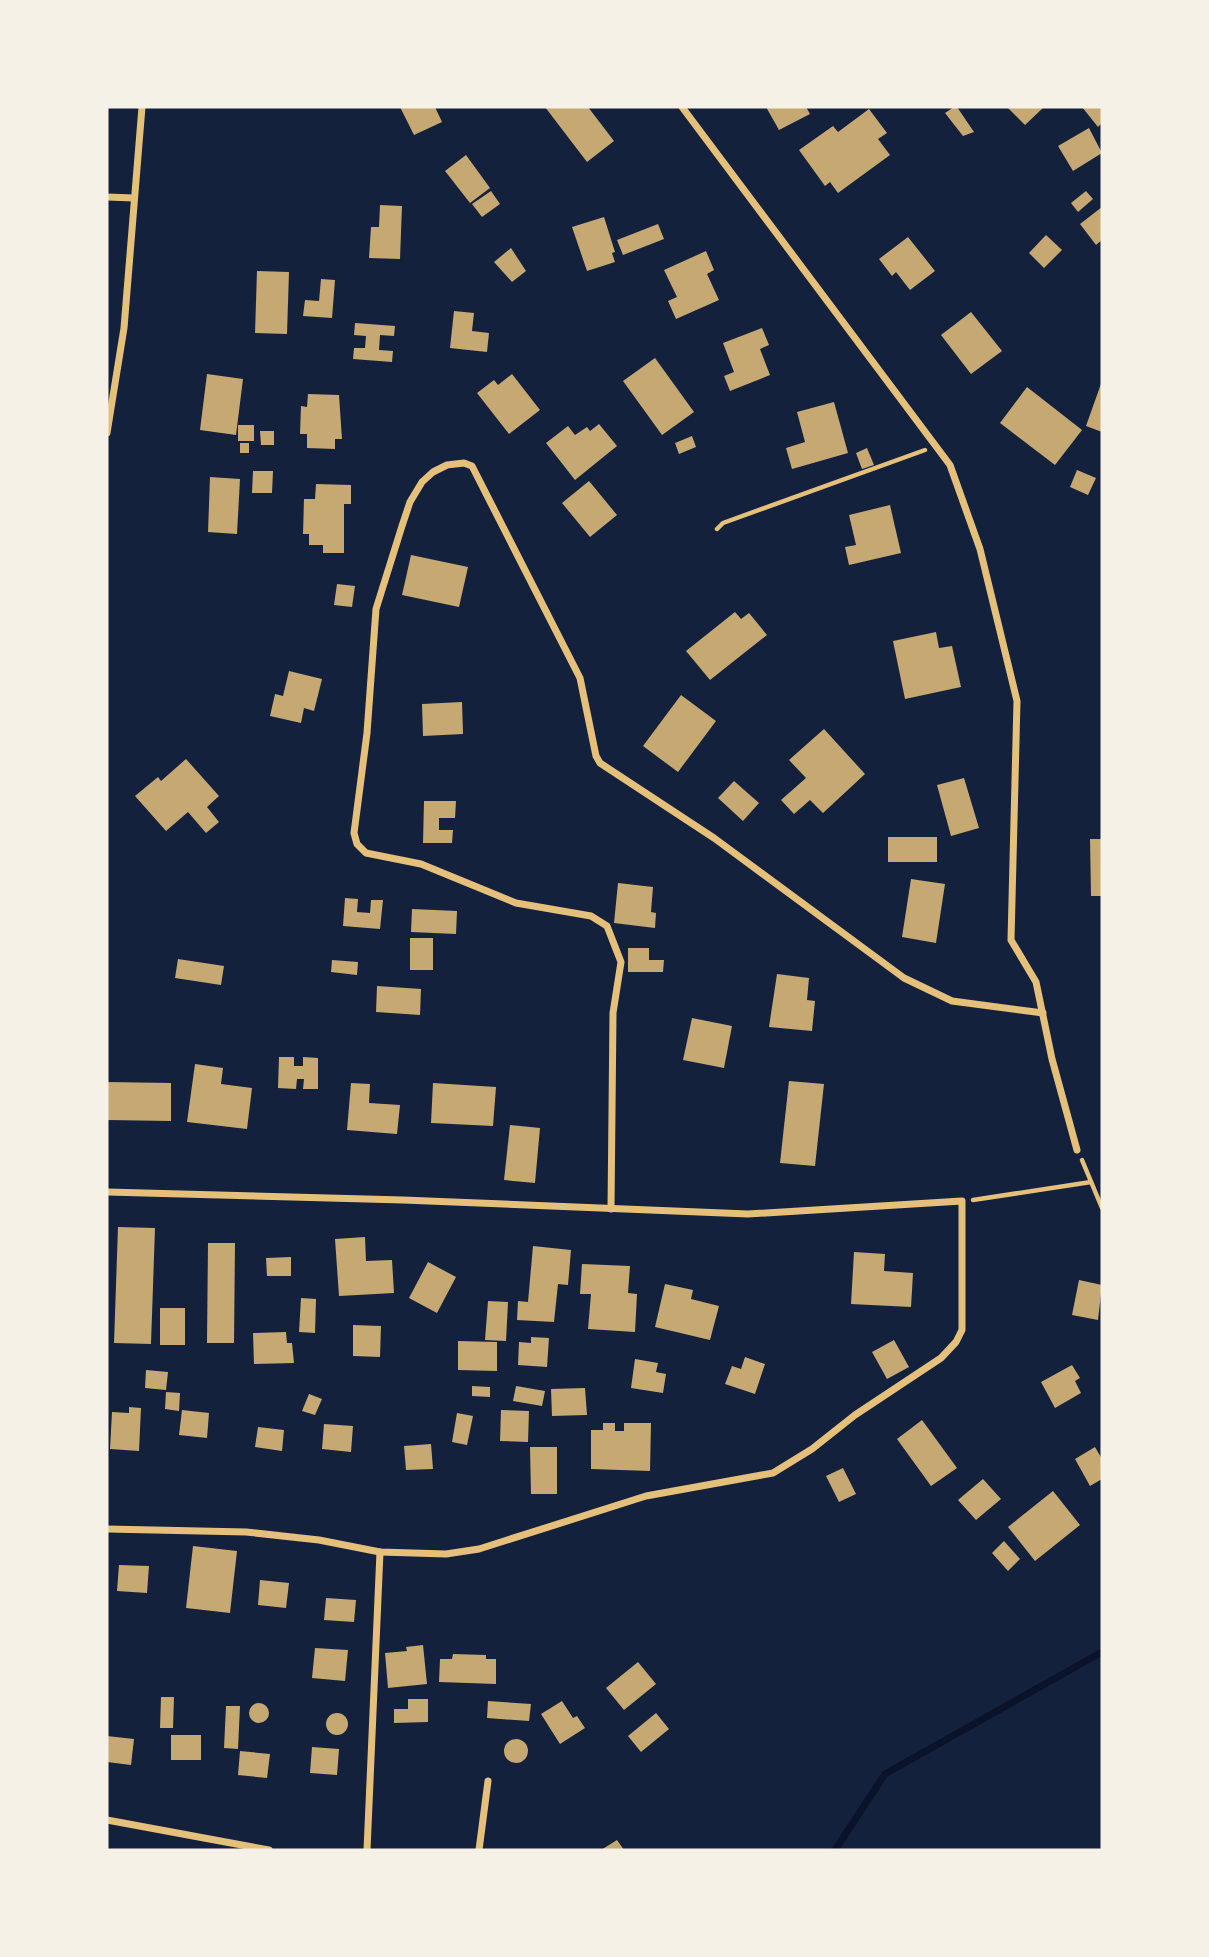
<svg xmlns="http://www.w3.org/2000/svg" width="1209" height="1957" viewBox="0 0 1209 1957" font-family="'Open Sans',sans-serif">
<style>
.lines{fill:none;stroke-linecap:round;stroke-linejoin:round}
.stream{stroke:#0b132b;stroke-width:7}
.building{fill:#c6a872}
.path{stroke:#e5c07b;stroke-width:4.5}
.minor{stroke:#e5c07b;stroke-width:7}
</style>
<rect width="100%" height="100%" fill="#14213d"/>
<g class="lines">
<path class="stream" d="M835,1850L885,1774L1102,1652"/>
</g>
<g class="building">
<path d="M400,107H435L442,122L414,135Z"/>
<path d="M545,107H588L614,141L587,162Z"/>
<path d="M766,107H806L810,114L779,130Z"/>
<path d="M954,107H957L974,132L963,136L945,113Z"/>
<path d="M1007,107H1044L1025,125Z"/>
<path d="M1082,107H1102V123L1098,127Z"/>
<path d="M869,109L887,133L878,139L890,155L838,193L830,182L825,186L799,150L833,126L838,132Z"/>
<path d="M1089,128L1102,153L1073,171L1058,146Z"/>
<path d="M466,155L490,188L470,203L445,171Z"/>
<path d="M491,191L500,204L482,217L472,204Z"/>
<path d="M1086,191L1093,199L1078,212L1071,203Z"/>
<path d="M380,205L402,206L400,259L369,258L371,227H379Z"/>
<path d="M1102,207V240L1096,245L1080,224Z"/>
<path d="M604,217L615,252L612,253L615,262L587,271L572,227Z"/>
<path d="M658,224L664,239L623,255L617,240Z"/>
<path d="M1046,235L1062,250L1044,268L1029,253Z"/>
<path d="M908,237L935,271L910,290L896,272L892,276L879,259Z"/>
<path d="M511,248L526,271L512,282L494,262Z"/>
<path d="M706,251L714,270L707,274L719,300L676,319L668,301L677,297L664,270Z"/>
<path d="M257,271L289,272L287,334L255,333Z"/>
<path d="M321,279L335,280L332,318L303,316L305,300L319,301Z"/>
<path d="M454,311L474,313L472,331L489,333L487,352L450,348Z"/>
<path d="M971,312L1002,351L971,374L941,335Z"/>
<path d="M355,323L395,326L394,336L380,335L379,350L393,351L392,362L353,359L354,348H365L366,336L354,335Z"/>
<path d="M762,328L769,345L760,349L770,375L730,391L724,376L734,372L723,343Z"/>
<path d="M655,358L694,412L662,435L623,381Z"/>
<path d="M207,374L243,379L236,435L200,430Z"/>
<path d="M512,374L540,410L509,434L477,393L494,380L498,385Z"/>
<path d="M1102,381V432L1086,426Z"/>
<path d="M1027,387L1082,430L1055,465L1000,423Z"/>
<path d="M308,394L339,395L342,439H335V449L307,448V434H300L301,406L307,407Z"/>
<path d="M834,402L848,453L792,469L786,448L805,442L797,412Z"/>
<path d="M599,424L617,446L575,480L546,443L568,426L575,435L587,427L590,431Z"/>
<rect x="238" y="425" width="16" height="16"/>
<path d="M260,431H274V445H261Z"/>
<path d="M692,436L696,447L679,454L675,443Z"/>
<rect x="240" y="443" width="9" height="10"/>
<path d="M867,448L874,465L862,469L856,453Z"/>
<path d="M1077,470L1096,478L1088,495L1070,487Z"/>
<path d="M253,471H273L272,493H252Z"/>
<path d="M210,477L240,479L237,534L208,532Z"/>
<path d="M589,481L617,515L590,537L562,503Z"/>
<path d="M316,484L351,485V504H344V553H323V545H309V534H303L304,499H315Z"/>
<path d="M890,505L901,553L849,565L845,547L856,545L849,515Z"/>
<path d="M411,555L468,567L459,607L402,595Z"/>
<path d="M337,584L355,586L352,607L334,605Z"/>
<path d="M735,612L741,619L749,613L767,635L710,680L686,651Z"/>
<path d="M936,632L939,648L952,646L961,687L905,699L893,641Z"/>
<path d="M289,671L322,679L314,711L304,708L301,723L270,716L275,694L283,696Z"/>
<path d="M681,695L716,721L678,772L643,746Z"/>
<path d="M462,702L463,734L423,736L422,704Z"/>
<path d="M824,729L865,774L823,813L810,800L794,814L781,800L806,778L789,760Z"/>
<path d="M186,759L219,796L207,807L219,822L206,833L188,812L166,831L135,796L158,777L161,781Z"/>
<path d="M964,778L979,828L951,836L937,785Z"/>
<path d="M734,781L759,803L743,821L718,798Z"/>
<path d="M424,801H456L455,818H439V830H453L452,843H423Z"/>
<rect x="888" y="837" width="49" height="25"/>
<path d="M1090,839H1102V896H1091Z"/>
<path d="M911,879L945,884L936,943L902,937Z"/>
<path d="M618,883L653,887L651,912L656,913L655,928L614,923Z"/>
<path d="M345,898L358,899L357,912L370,913L371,900H383L380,929L343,926Z"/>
<path d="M412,909L457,911L456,934L411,932Z"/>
<rect x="410" y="938" width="23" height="32"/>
<path d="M628,948H649V960H664L663,972H628Z"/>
<path d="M178,959L224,966L221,985L175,978Z"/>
<path d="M332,960L358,962L357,975L331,972Z"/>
<path d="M777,974L809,978L807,1000L815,1001L812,1031L769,1027Z"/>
<path d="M377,986L421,989L420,1015L376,1012Z"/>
<path d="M692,1018L732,1026L724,1068L683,1060Z"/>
<path d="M279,1057H294V1066H303V1057L318,1058V1089H303L304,1079H297L296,1089L278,1088Z"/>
<path d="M195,1064L223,1068L221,1084L252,1088L247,1129L187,1122Z"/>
<path d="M789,1081L824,1084L815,1166L780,1163Z"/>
<path d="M107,1082L171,1083V1121L107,1120Z"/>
<path d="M351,1083L370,1084L369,1103L400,1105L397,1134L347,1130Z"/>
<path d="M433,1083L496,1087L493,1126L431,1123Z"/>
<path d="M510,1125L540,1128L535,1183L504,1180Z"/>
<path d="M118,1227L155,1228L151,1344L114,1343Z"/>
<path d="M365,1237L366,1261L392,1260L394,1293L339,1296L335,1239Z"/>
<path d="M208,1243H235L234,1343H207Z"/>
<path d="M533,1246L571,1250L568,1285L558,1284L554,1322L517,1320L518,1301L528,1302Z"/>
<path d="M854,1252L885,1254L884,1271L913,1273L911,1307L851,1304Z"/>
<path d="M291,1257V1276H267L266,1258Z"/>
<path d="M428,1262L456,1277L437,1313L409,1298Z"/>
<path d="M582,1264L630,1266L628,1293L637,1294L635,1332L588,1329L591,1294H580Z"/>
<path d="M1079,1280L1102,1285L1098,1320L1072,1315Z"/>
<path d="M665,1284L693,1290L691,1299L719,1306L710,1340L655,1327Z"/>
<path d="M301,1298L316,1299L315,1333L299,1332Z"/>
<path d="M488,1301L508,1302L506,1341L485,1340Z"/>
<rect x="160" y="1308" width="25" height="37"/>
<path d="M353,1325L381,1326L380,1357L353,1356Z"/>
<path d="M286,1332L287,1343H292L294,1363L254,1364L253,1333Z"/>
<path d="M531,1337L549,1338L547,1367L518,1365L519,1342L531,1343Z"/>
<path d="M894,1340L909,1367L887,1379L872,1352Z"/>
<path d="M458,1341L497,1342V1371L458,1370Z"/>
<path d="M745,1357L765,1364L755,1394L725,1384L732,1366L741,1369Z"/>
<path d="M635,1359L658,1363L656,1372L666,1374L663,1393L631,1388Z"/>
<path d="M1072,1365L1080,1378L1075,1381L1081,1393L1055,1408L1041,1382Z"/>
<path d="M146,1370L168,1372L166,1390L145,1388Z"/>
<path d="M472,1386L490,1387V1397L472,1396Z"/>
<path d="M516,1386L545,1391L542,1406L513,1401Z"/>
<path d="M585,1388L587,1415L552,1416L551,1389Z"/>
<path d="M166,1392L180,1393L179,1411L165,1409Z"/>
<path d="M309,1394L322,1399L315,1415L302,1411Z"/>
<path d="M129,1407L141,1408L139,1451L110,1449L112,1412L129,1413Z"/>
<path d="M182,1410L209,1413L207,1438L179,1435Z"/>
<path d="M501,1410L529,1411L528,1442L500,1441Z"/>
<path d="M457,1413L473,1416L467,1445L452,1442Z"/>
<path d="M922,1420L957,1468L931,1486L897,1439Z"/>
<path d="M603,1423H615V1431H624V1423H651L650,1471L591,1469V1430H603Z"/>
<path d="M324,1424L353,1426L351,1452L322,1449Z"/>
<path d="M258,1427L284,1430L282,1451L255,1447Z"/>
<path d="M431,1444L433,1469L406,1470L404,1446Z"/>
<path d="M530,1447H557V1494H531Z"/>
<path d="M1095,1447L1102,1459V1479L1090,1486L1075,1459Z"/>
<path d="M843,1468L856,1494L839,1502L826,1476Z"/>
<path d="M983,1479L1001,1499L976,1520L958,1500Z"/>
<path d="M1053,1491L1080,1525L1035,1561L1008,1527Z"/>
<path d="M1004,1541L1020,1559L1008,1571L992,1553Z"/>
<path d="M193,1546L237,1551L230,1613L186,1608Z"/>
<path d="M119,1565L149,1566L147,1593L117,1591Z"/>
<path d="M260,1580L289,1583L286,1608L258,1605Z"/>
<path d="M326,1598L356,1600L354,1622L324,1620Z"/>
<path d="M423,1645L427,1684L388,1688L385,1653L407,1651L406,1647Z"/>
<path d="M315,1648L348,1650L345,1681L312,1678Z"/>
<path d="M453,1654L486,1655V1659H496V1684L439,1682L440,1659H452Z"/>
<path d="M638,1662L656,1684L624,1710L606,1688Z"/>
<path d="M161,1697H174L173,1728H160Z"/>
<path d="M408,1699H428V1722L394,1723V1709H408Z"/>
<path d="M488,1701L531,1704L529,1721L487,1718Z"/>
<path d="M562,1701L573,1718L577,1716L585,1728L560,1744L541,1714Z"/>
<circle cx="259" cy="1713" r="10"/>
<path d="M226,1706H240L238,1749L224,1748Z"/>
<path d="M656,1713L669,1729L641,1752L628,1736Z"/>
<circle cx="337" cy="1724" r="11"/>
<rect x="171" y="1735" width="30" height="25"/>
<path d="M107,1736L134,1739L131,1765L107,1762Z"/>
<circle cx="516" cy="1751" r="12"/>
<path d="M312,1747L339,1749L337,1775L310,1773Z"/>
<path d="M240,1751L270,1754L267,1778L238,1775Z"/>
<path d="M617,1840L624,1850H601Z"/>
</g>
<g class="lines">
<g class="path">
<path d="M717,529L723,523L925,450"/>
<path d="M1082,1160L1102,1208"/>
<path d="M973,1200L1091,1182"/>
</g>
<g class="minor">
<path d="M682,107L950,465L980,549L1017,701L1011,940L1036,982L1052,1059L1077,1150"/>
<path d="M107,197L134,198"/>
<path d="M107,433L124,328L142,107"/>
<path d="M107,1192L403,1200L748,1214L962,1201V1330L956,1342L941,1358L855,1415L812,1449L773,1473L646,1496L479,1549L446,1554L380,1552L319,1540L246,1532L107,1529"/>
<path d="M611,1209L613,1013L621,962L607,926L591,916L516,903L421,864L366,853L357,844L354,833L367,733L376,609L402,526L410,502L422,482L433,472L447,465L464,463L472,466L580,678L596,756L600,763L714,838L904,978L952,1001L1043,1013"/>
<path d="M107,1820L269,1850"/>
<path d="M367,1850L380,1552"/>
<path d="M479,1850L488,1781"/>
</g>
</g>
<rect width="1209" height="1957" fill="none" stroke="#f6f1e7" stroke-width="217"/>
</svg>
